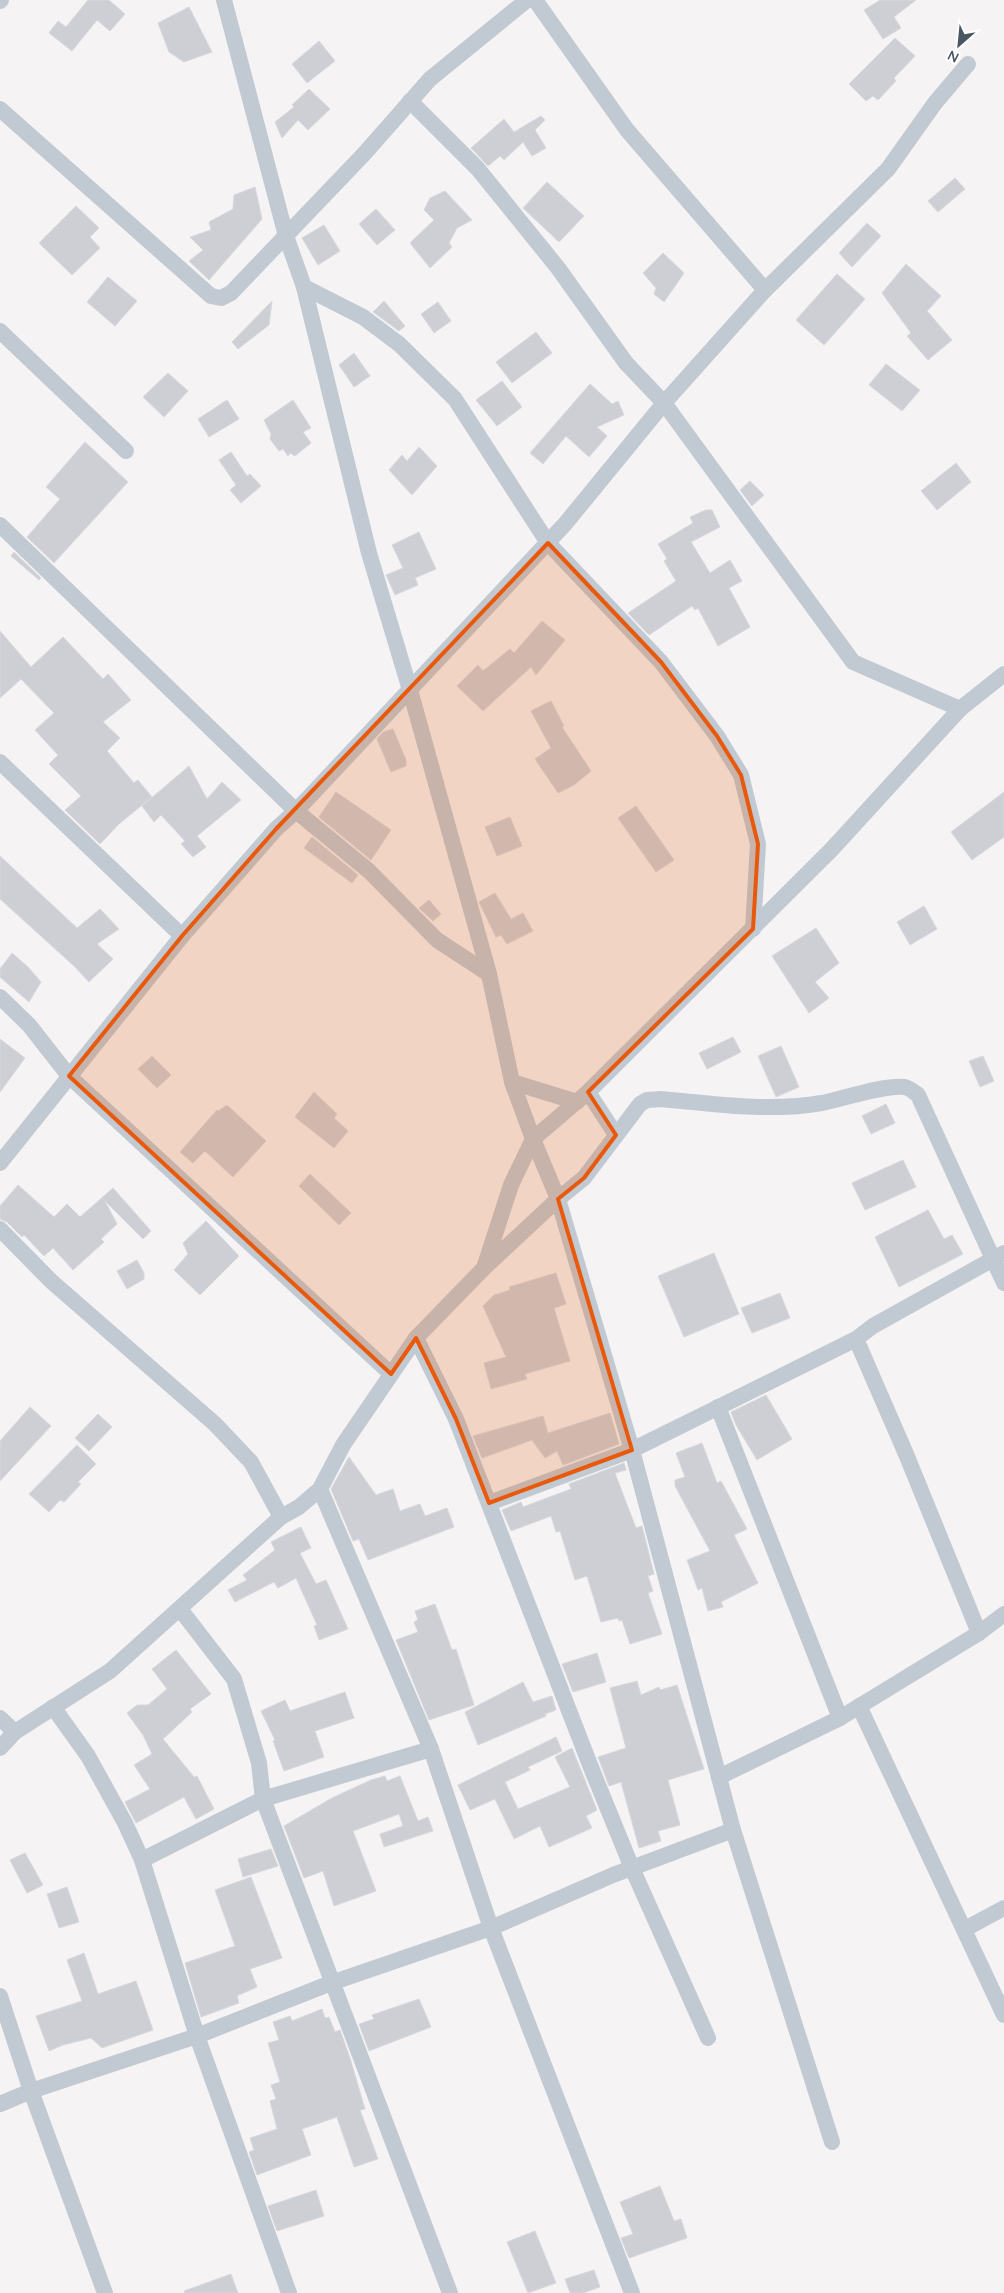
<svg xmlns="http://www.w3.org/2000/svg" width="1004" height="2293" viewBox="0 0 1004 2293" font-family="Quicksand,sans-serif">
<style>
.building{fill:#cdcfd5;stroke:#d7d9de}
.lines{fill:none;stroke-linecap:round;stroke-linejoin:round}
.minor{stroke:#c1cad2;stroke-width:16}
.marked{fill:#e8590c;fill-opacity:0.2;stroke:#e8590c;stroke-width:4;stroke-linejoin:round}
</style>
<rect width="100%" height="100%" fill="#f5f3f3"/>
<g class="building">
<path d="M88,0H109L125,14L110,31L97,20L72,51L49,33L58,21L66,27Z"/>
<path d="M880,0H916L894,17L901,28L883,39L864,10Z"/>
<path d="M189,7L212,52L184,62L169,52L158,23Z"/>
<path d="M895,38L915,56L894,78L896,81L878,100L873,96L866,101L849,84Z"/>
<path d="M319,41L335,61L307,83L292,64Z"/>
<path d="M309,89L330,109L308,130L298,120L282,138L275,122L294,107L292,105Z"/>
<path d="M541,116L545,120L535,130L546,148L532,156L523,142L504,160L500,156L488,166L471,148L504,119L514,132Z"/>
<path d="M955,178L965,189L938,212L928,201Z"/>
<path d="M547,182L584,216L559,242L523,208Z"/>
<path d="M255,187L262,219L209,280L189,261L203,250L190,237L211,230L209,222L233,209L234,195Z"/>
<path d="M445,191L472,220L457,228L449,243L452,247L430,268L410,243L434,220L424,210L430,198Z"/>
<path d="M76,206L99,228L90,237L100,248L72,275L39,243Z"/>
<path d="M376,209L395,230L377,245L359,224Z"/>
<path d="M867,223L881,236L852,267L839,253Z"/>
<path d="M324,225L340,251L318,265L302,238Z"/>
<path d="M663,253L684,273L664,302L654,294L656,288L643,273Z"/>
<path d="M906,264L941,296L927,311L952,340L928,360L907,336L911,333L882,293Z"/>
<path d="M837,274L865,299L824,345L796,320Z"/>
<path d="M108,277L137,301L115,326L87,302Z"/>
<path d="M272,301L269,325L238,349L232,342Z"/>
<path d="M384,301L405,326L399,331L373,312Z"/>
<path d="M438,302L451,321L434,333L421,314Z"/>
<path d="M536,332L552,353L512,383L496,362Z"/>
<path d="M354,353L370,376L354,387L339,365Z"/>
<path d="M886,364L920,390L902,411L869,385Z"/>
<path d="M168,373L188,391L164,417L143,397Z"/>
<path d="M502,381L522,407L497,426L476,400Z"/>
<path d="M590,384L612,404L618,401L624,415L597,427L607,436L589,457L566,436L543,464L530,453Z"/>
<path d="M227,400L239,419L209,437L198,419Z"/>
<path d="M293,400L311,428L303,432L311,443L295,456L290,453L288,456L283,449L279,451L270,439L271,434L264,420Z"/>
<path d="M85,442L128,482L54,563L27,537L60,499L46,487Z"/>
<path d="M419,447L437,466L412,495L389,470L402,455L407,461Z"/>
<path d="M231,452L247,476L250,474L261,486L241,503L230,490L236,485L219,460Z"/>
<path d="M956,463L971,482L937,510L921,491Z"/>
<path d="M750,481L764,495L752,506L740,490Z"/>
<path d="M706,510H712L720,527L691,542L710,573L730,560L742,581L729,588L750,627L718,646L698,608L695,610L692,606L649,635L628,613L676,581L664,561L667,559L658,544L693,523L690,517Z"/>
<path d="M419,532L436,569L415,578L418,585L395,595L386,575L403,568L392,545Z"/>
<path d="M14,552L41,578L39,580L11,556Z"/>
<path d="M542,621L565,640L536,675L531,667L483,711L457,686L478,665L483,671L510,649L514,653Z"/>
<path d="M0,631L31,667L63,637L103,679L108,674L131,700L103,722L120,738L107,751L134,783L138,780L152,797L119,824L100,844L65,810L81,796L49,764L58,755L35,730L54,713L21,679L0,698Z"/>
<path d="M551,701L564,726L562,727L591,771L574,785L558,793L535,759L551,748L531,711Z"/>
<path d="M393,729L406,760V766L391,772L377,739L383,732Z"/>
<path d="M189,766L207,799L222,782L241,800L197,836L206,847L193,857L181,844L185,841L161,815L154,822L142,806Z"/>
<path d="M336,792L391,830L371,860L319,817Z"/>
<path d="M1004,792V837L972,860L951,832Z"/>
<path d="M636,806L674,860L656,872L618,818Z"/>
<path d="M510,817L522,846L497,856L485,827Z"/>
<path d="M312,837L358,875L352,883L304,848Z"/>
<path d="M0,856L77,928L100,909L119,929L97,944L113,959L89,982L74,966L0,899Z"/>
<path d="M495,893L511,919L523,913L533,931L507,944L501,935L496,937L479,902Z"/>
<path d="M429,900L441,914L433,921L419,908Z"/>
<path d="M924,906L937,929L910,945L897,922Z"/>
<path d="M816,928L839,963L815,982L829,998L809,1013L772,956Z"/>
<path d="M12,953L28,967L41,982L29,1002L0,977V969Z"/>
<path d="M733,1037L741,1052L707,1069L699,1053Z"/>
<path d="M0,1039L25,1058L0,1092Z"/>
<path d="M781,1046L799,1087L776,1097L758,1056Z"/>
<path d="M152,1056L171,1075L157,1088L138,1069Z"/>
<path d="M983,1056L994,1081L980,1087L969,1061Z"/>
<path d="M314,1092L337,1114L334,1118L348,1131L334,1148L295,1117Z"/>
<path d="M886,1104L895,1123L871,1134L862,1116Z"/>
<path d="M227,1105L266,1141L233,1177L205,1151L193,1163L180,1152L217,1110L218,1111Z"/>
<path d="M903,1160L916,1187L865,1210L852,1183Z"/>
<path d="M310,1174L351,1213L339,1225L299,1186Z"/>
<path d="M18,1185L54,1217L67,1204L80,1217L113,1188L151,1231L143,1239L105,1201L117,1224L101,1239L104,1242L73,1270L53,1248L44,1256L24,1235L22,1237L7,1222L0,1219V1206Z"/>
<path d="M928,1210L944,1239L952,1235L963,1254L899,1287L875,1237Z"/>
<path d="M206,1221L239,1256L200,1295L174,1270L188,1254L183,1243Z"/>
<path d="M714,1253L739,1314L684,1337L658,1276Z"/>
<path d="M137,1260L144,1273V1279L127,1289L117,1271Z"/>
<path d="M556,1273L566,1304L554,1308L570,1361L525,1374L527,1379L491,1389L484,1363L506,1357L483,1306L494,1295L510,1290L509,1287Z"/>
<path d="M780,1293L790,1318L752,1333L741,1308Z"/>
<path d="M766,1395L792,1439L757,1460L736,1425L731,1412Z"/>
<path d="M30,1407L51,1426L0,1481V1441Z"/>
<path d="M610,1413L619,1444L563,1465L557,1451L545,1458L532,1440L482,1458L473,1436L543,1416L548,1433Z"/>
<path d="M98,1414L112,1427L89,1451L75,1438Z"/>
<path d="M702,1443L717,1483L721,1481L747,1529L734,1535L758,1583L721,1602L723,1607L708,1611L702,1588L698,1590L687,1560L710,1551L675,1486V1480L685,1477L676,1453Z"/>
<path d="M77,1445L96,1464L78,1482L81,1484L64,1502L60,1500L49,1512L29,1494Z"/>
<path d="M349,1457L376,1495L393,1489L400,1511L420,1504L425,1516L447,1508L454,1527L368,1560L359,1539L353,1541L331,1489Z"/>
<path d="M624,1463L626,1470L615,1473L636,1528L642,1526L654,1574L648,1576L653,1591L648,1593L662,1634L630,1644L622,1620L619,1621L618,1618L601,1622L587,1576L575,1580L560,1531L556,1532L551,1516L511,1531L502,1510L521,1502L523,1507L571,1489L569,1484Z"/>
<path d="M301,1527L311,1548L300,1553L316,1584L326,1580L348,1629L319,1640L314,1626L317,1625L296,1578L278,1588L274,1582L235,1602L228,1590L247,1580L243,1575L275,1550L271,1542Z"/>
<path d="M435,1604L452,1650L456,1649L474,1705L429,1720L396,1640L418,1632L414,1622L418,1620L415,1611Z"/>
<path d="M176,1650L211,1694L190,1709L192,1712L163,1739L194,1777L197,1776L214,1809L196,1819L184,1797L136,1823L125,1802L150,1789L134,1765L152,1754L143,1735L127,1713L137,1705H148L167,1689L152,1669Z"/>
<path d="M597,1653L606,1682L573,1692L562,1664Z"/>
<path d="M637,1681L641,1695L659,1687L660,1690L677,1685L704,1769L668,1780L680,1825L658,1831L661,1841L639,1848L621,1782L609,1786L598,1757L626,1748L610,1688Z"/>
<path d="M523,1682L533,1702L552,1696L556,1710L545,1714L546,1716L478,1745L465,1712Z"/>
<path d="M345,1692L354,1718L315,1731L324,1757L284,1771L273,1741L275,1740L261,1711L285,1700L290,1711Z"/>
<path d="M556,1737L562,1751L528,1767L530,1770L505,1782L518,1809L570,1787L555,1757L572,1748L597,1810L586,1816L592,1828L549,1847L540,1826L514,1839L495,1799L470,1810L458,1785Z"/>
<path d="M385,1776L387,1781L400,1776L418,1821L428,1817L433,1831L384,1847L380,1834L403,1826L399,1814L353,1831L376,1891L334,1906L323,1871L304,1878L284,1826L332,1798L371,1780Z"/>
<path d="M271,1849L278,1866L243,1877L238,1859Z"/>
<path d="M25,1853L43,1885L27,1893L10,1860Z"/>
<path d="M251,1877L282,1958L250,1969L257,1987L237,1996L239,2003L201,2017L185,1963L235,1946L215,1890Z"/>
<path d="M67,1887L79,1922L59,1928L47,1894Z"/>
<path d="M84,1953L98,1994L136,1981L153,2030L102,2048L91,2038L63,2045L49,2051L36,2016L82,2001L67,1960Z"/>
<path d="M419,1999L431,2027L369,2051L359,2024L374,2019L372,2015Z"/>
<path d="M322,2009L325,2018L329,2017L335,2032L340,2030L350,2058L365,2109L360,2110L378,2159L354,2167L337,2117L302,2129L311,2155L257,2175L249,2152L254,2150L250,2138L277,2129L270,2101L276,2099L271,2085L280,2082L268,2043L279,2040L273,2022L290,2016L292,2021Z"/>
<path d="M660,2186L674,2221L681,2219L687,2238L629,2258L621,2238L633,2234L620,2202Z"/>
<path d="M316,2190L324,2216L277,2231L268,2206Z"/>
<path d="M535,2231L556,2283L528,2293L507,2242Z"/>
<path d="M594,2270L600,2287L583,2293H570L565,2279Z"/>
<path d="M231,2274L238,2293H185L184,2291Z"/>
</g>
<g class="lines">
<g class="minor">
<path d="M224,0L286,236L304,287L369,553L410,690L489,974L512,1082L533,1139L558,1199L632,1450L733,1830L832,2142"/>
<path d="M535,0L627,130L765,290"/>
<path d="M0,1L1,0"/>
<path d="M410,101L478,169L558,268L626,363L664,403L853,662L960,709"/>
<path d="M0,109L211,296L221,298L231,293L364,154L430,79L527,0"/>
<path d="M304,287L363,317L399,344L455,399L548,543L661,662L717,736L741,775L758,844L753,929"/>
<path d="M0,331L126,451"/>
<path d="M0,525L296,811L369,871L437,940L489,974"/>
<path d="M0,762L182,936"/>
<path d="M0,997L29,1025L69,1076L391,1374"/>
<path d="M512,1082L577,1102"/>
<path d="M588,1092L616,1135"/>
<path d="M0,1163L182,936L276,829L296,811L565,524L664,403L765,290L888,169L935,103L968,64"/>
<path d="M0,1229L51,1281L215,1424L251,1462L281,1517"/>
<path d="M485,1265L511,1185L533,1139L588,1092L832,849L960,709L1004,674"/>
<path d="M416,1338L456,1419L592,1770L632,1868L708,2038"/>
<path d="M856,1339L906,1454L979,1633"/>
<path d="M718,1407L840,1718"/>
<path d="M320,1489L431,1749L491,1928L632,2293"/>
<path d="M489,1503L632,1450L856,1339L873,1326L1004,1253"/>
<path d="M180,1609L234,1679L259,1763L263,1799L450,2293"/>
<path d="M859,1706L1004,2015"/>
<path d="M53,1707L88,1756L125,1823L142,1860L197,2036L289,2293"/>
<path d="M0,1718L15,1732"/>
<path d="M0,1748L15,1732L110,1671L281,1517L299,1507L320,1489L343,1445L416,1338L485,1267L558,1199L584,1178L640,1104L647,1100L661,1099C714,1104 769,1112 822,1103C842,1099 886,1084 905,1087C910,1088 914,1092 918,1095L1004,1283"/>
<path d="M719,1777L840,1718L979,1633L1004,1614"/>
<path d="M142,1860L263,1799L431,1749"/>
<path d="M965,1929L1004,1908"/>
<path d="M0,1996L31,2091L105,2293"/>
<path d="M0,2104L31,2091L197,2036L331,1983L491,1928L613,1875L733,1830"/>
</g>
</g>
<path class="marked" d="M548,543L661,662L717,736L741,775L758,844L753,929L588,1092L616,1135L584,1178L558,1199L632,1450L489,1503L456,1419L416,1338L391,1374L69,1076L182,936L276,829Z"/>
<g transform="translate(959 45) rotate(207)" stroke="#ffffff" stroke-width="4" paint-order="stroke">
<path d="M0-4L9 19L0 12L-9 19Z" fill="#4a5661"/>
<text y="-8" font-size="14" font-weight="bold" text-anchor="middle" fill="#4a5661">N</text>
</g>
</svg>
